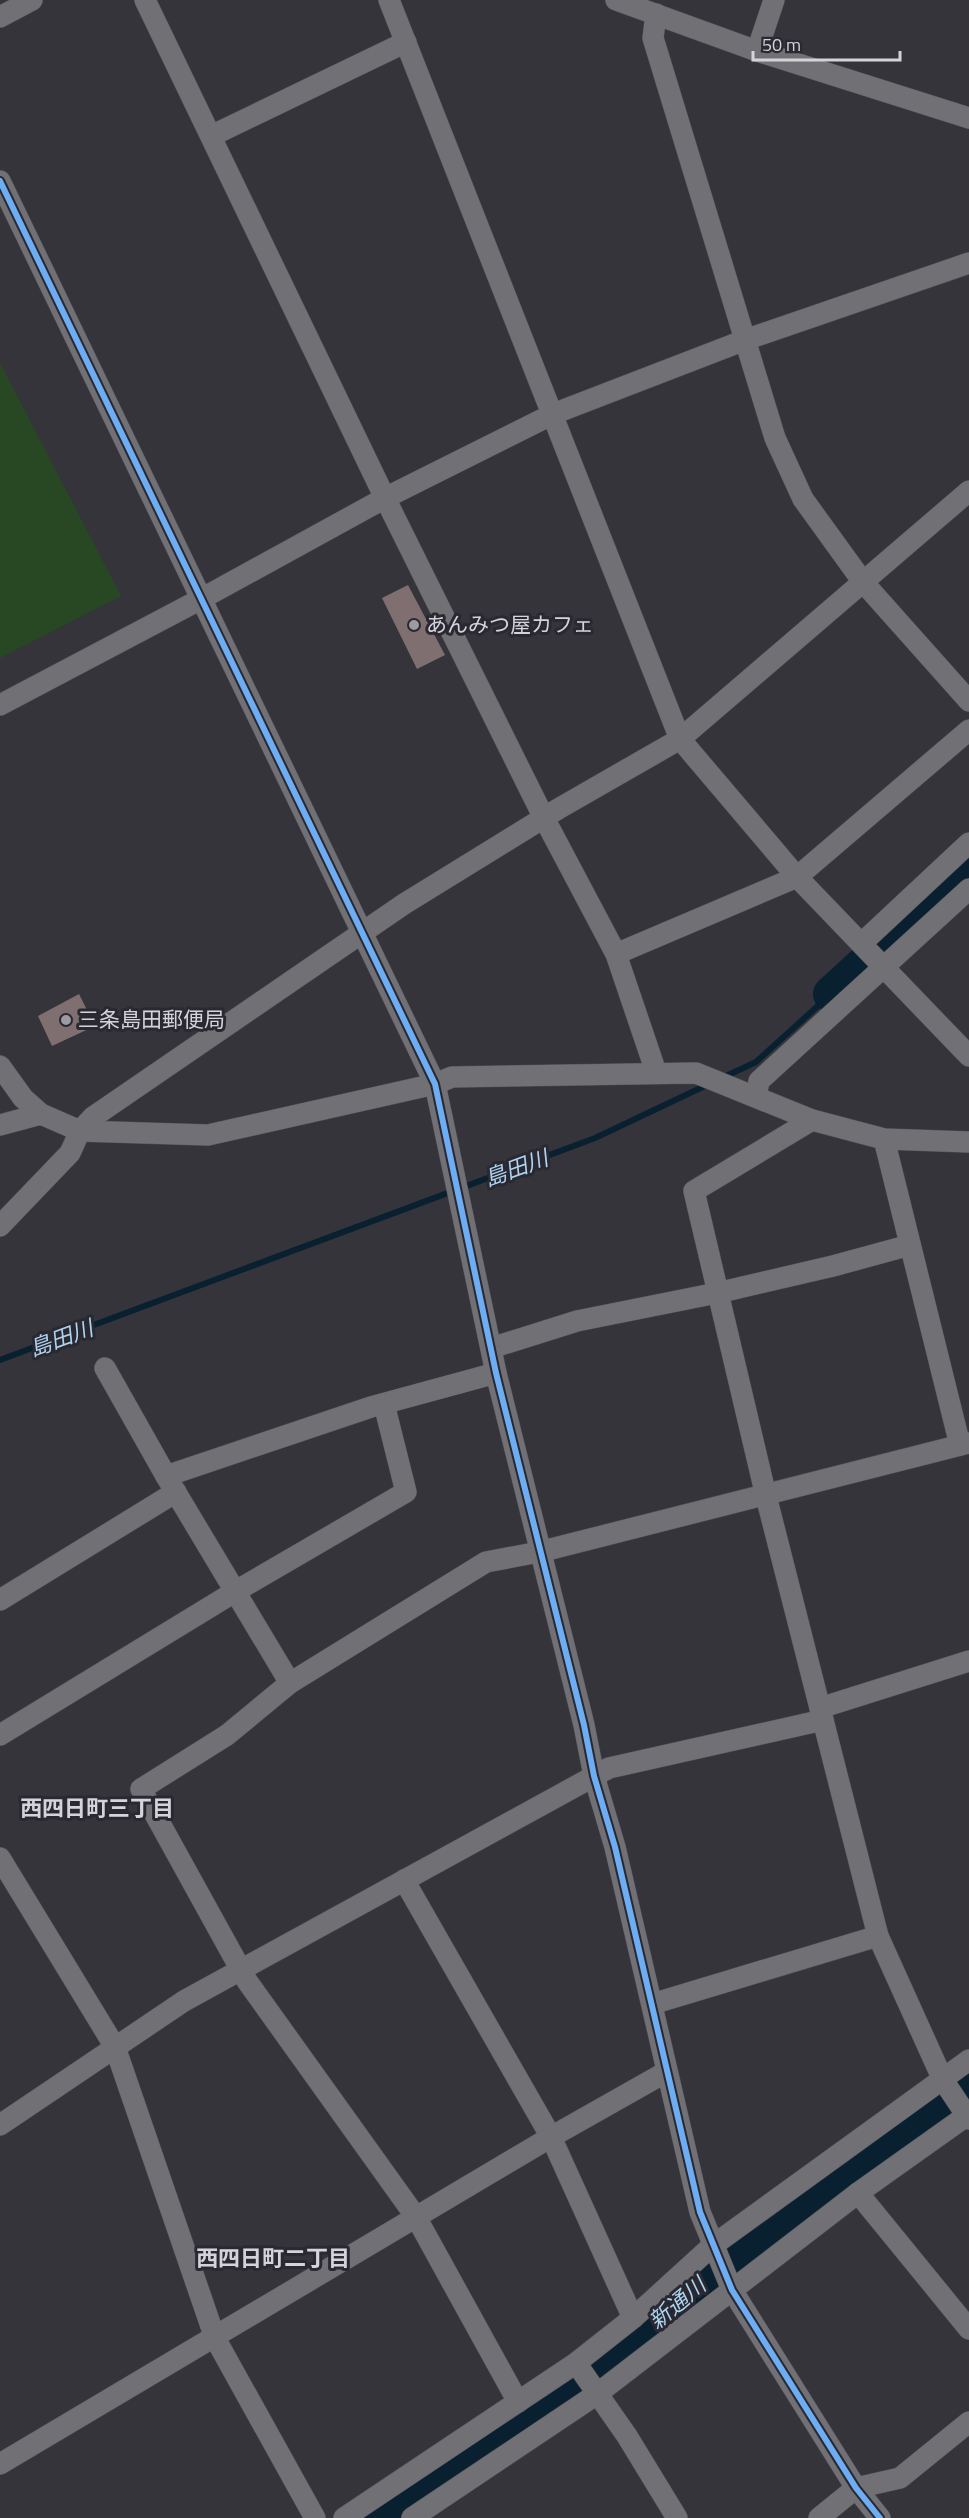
<svg xmlns="http://www.w3.org/2000/svg" width="969" height="2518" viewBox="0 0 969 2518" font-family="'Titillium Web','Noto Sans JP',sans-serif">
<style>
.green{fill:#274823}
.lines{fill:none;stroke-linecap:round;stroke-linejoin:round}
.stream{stroke:#08202f;stroke-width:6}
.river{stroke:#08202f;stroke-width:36}
.building{fill:#806f70}
.minor-casing{stroke:#525056;stroke-width:22}
.minor{stroke:#717075;stroke-width:21}
.cycleway-casing{stroke:#2a2831;stroke-width:10}
.cycleway{stroke:#6dadf4;stroke-width:6}
.poi-dot{fill:#9d9ba2;stroke:#2a2831;stroke-width:2}
.labels{text-anchor:middle;stroke-width:6;stroke-linejoin:round;paint-order:stroke}
.poi-label{font-size:21px;fill:#d5d3da;stroke:#2a2831;text-anchor:start}
.water-label{font-size:22px;font-style:italic;fill:#add5f2;stroke:#2a2831}
.neighbourhood-label{font-size:22px;font-weight:bold;fill:#d5d3da;stroke:#2a2831}
</style>
<rect width="100%" height="100%" fill="#35343a"/>
<path class="green" d="M0,363L121,596L0,658Z"/>
<g class="lines">
<g class="stream">
<path d="M724,1077L756,1062L831,994"/>
<path d="M0,1360L595,1138L709,1084"/>
</g>
<g class="river">
<path d="M831,994L969,868"/>
<path d="M383,2518L573,2392L698,2284L969,2086"/>
</g>
</g>
<g class="building">
<path d="M408,585L445,655L417,669L382,598Z"/>
<path d="M79,994L95,1026L52,1046L38,1016Z"/>
</g>
<g class="lines">
<defs>
<g id="minor">
<path d="M145,0L385,498L544,818L616,954L656,1072"/>
<path d="M389,0L680,739L797,877L969,1056"/>
<path d="M616,0L757,51L969,118"/>
<path d="M656,14L653,38L775,438L803,499L863,582L969,701"/>
<path d="M0,17L32,0"/>
<path d="M757,51L774,0"/>
<path d="M211,136L406,42"/>
<path d="M0,181L435,1084L496,1373L584,1725L594,1776L615,1847L700,2212L732,2290L856,2488L880,2518"/>
<path d="M0,705L201,599L385,498L553,414L745,340L969,263"/>
<path d="M862,943L969,843"/>
<path d="M616,954L797,877L969,730"/>
<path d="M0,1066L23,1098L41,1114L80,1131L93,1117L404,904L558,809L680,739L969,491"/>
<path d="M756,1097L759,1081L969,889"/>
<path d="M812,1120L694,1191L766,1496L878,1936L943,2080L969,2119"/>
<path d="M0,1125L41,1114"/>
<path d="M884,1139L960,1445"/>
<path d="M0,1226L70,1153L80,1131L208,1135L435,1084L452,1077L696,1073L812,1120L884,1139L969,1142"/>
<path d="M491,1348L577,1321L717,1293L833,1266L910,1245"/>
<path d="M105,1368L166,1476L290,1683"/>
<path d="M166,1476L371,1407L496,1373"/>
<path d="M0,1600L176,1492"/>
<path d="M820,1708L969,1661"/>
<path d="M0,1735L236,1591L406,1492L384,1404"/>
<path d="M0,1858L115,2047L215,2338L315,2518"/>
<path d="M404,1880L551,2137L633,2318"/>
<path d="M652,2004L878,1936"/>
<path d="M0,2125L184,2001L609,1768L823,1720"/>
<path d="M858,2193L969,2329"/>
<path d="M576,2363L627,2436L677,2518"/>
<path d="M518,2402L416,2217L247,1981L141,1789L227,1735L290,1683L486,1562L539,1552L969,1443"/>
<path d="M0,2464L551,2137L666,2072"/>
<path d="M344,2518L576,2363L633,2318L712,2246L969,2060"/>
<path d="M412,2518L597,2394L858,2193L969,2114"/>
<path d="M819,2518L856,2488L900,2478L969,2422"/>
</g>
</defs>
<use href="#minor" class="minor-casing"/>
<use href="#minor" class="minor"/>
<defs>
<path id="cycleway" d="M0,181L435,1084L496,1373L584,1725L594,1776L615,1847L700,2212L732,2290L856,2488L880,2518"/>
</defs>
<use href="#cycleway" class="cycleway-casing"/>
<use href="#cycleway" class="cycleway"/>
</g>
<g class="poi-dot">
<circle cx="414" cy="625" r="6"/>
<circle cx="66" cy="1020" r="6"/>
</g>
<g class="labels">
<g class="poi-label">
<text x="426" y="632">あんみつ屋カフェ</text>
<text x="78" y="1027">三条島田郵便局</text>
</g>
<g class="water-label">
<text transform="translate(516 1168) rotate(-20)" y="8">島田川</text>
<text transform="translate(61 1338) rotate(-20)" y="8">島田川</text>
<text transform="translate(677 2303) rotate(-40)" y="8">新通川</text>
</g>
<g class="neighbourhood-label">
<text x="97" y="1816">西四日町三丁目</text>
<text x="273" y="2266">西四日町二丁目</text>
</g>
</g>
<path d="M753 51v9h147v-9" fill="none" stroke="#d5d3da" stroke-width="3"/>
<text x="762" y="51" font-size="18" fill="#d5d3da" stroke="#2a2831" stroke-width="4.5" paint-order="stroke">50 m</text>
</svg>
